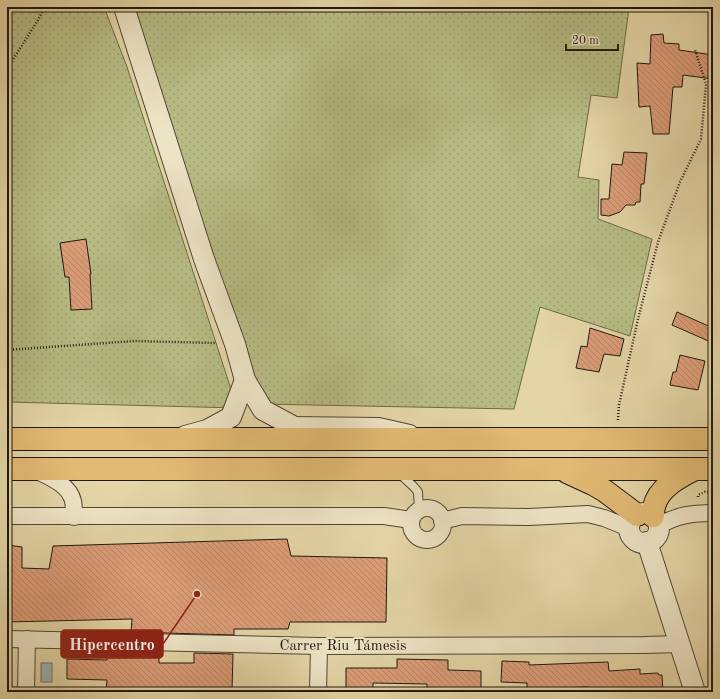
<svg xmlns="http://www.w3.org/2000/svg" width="720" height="699" viewBox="0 0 720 699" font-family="'Old Standard TT',serif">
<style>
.grass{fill:url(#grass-dots);stroke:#6b6a4a}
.water{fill:#9db5b4;stroke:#6b7672}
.building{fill:url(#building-back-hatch);stroke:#1f170f}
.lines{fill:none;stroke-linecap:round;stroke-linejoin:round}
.service-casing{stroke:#504635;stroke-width:10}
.minor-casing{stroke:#504635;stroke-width:18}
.tertiary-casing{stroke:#504635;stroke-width:22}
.primary-casing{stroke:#1f170f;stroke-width:24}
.path{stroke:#1f170f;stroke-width:2.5;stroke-dasharray:1 2;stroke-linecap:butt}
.service{stroke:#ede4c5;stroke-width:8}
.minor{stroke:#ede4c5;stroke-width:16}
.tertiary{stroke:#ede4c5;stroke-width:20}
.primary{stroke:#e2ba73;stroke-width:22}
.labels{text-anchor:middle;stroke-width:4;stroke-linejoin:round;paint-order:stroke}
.street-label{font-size:15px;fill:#1f170f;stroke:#ede4c5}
.leader{fill:none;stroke:#8f2418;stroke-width:1.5}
.callout-dot{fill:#8f2418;stroke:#ede4c5;stroke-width:1.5}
.callout{fill:#8f2418;stroke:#8f2418;stroke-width:1.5}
.callout-label{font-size:16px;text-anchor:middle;font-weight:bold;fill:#fff}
</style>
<defs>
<pattern id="grass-dots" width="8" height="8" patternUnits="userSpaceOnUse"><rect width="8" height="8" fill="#b7bc84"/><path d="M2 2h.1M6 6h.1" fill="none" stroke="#9da171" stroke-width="1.8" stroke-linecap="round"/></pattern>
<pattern id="building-back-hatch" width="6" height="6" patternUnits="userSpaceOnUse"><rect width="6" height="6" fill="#db9d78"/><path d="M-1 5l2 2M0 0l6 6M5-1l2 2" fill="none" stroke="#bc8667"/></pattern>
</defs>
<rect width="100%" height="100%" fill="#e4d5a6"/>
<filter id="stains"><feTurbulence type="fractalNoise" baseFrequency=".005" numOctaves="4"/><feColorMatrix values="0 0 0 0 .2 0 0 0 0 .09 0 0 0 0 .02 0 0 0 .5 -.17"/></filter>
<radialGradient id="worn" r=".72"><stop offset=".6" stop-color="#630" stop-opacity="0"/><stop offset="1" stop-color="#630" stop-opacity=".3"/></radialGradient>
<g class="grass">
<path d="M7,7H104L127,67L237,408L7,402Z"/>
<path d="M122,7H630L629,8L617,98L591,95L578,177L599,180L598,219L652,239L630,336L540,307L514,409L262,404Z"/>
</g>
<rect class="water" x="41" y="663" width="11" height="19"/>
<g class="building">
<path d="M663,34L664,43L679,44V50L713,55V79L683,75L682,87H673L669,134H653L650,106L639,107L637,63L650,64L651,35Z"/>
<path d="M624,152L647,153L644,184H641L640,202H636L635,205H626L620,212L609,216L601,215V199H609L612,164L622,165Z"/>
<path d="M86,239L91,274H90L92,309L71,310L69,277H65L60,243Z"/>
<path d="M677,312L713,328V343L672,325Z"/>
<path d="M590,328L624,339L620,356L604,354L599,372L576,368L581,346L587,347Z"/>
<path d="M680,355L705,361L698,390L670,385L673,372H676Z"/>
<path d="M287,539L291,556L387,558L386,622H290L288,629H234V635L131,632L132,619L7,622V545L22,547V568L49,569L53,546Z"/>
<path d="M107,651L159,652V663H194V653L233,654L232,691H159V692H106L107,680L67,679V659L107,660Z"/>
<path d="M397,659L448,660V670L481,671V692H427V684L373,683V692H346V668H397Z"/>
<path d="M502,661L529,662V665L608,662L609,671L640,669V674L658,673L659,675H662L663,692H609V689L588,690V687L527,689V683L501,682Z"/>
</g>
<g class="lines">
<defs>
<path id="service" d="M399,473L414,487L418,492L419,509"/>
<g id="minor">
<path d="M291,425L379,426L410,433"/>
<path d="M35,470C49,477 69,484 73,501C74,506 74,511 74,517"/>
<circle cx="427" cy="524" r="16"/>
<path d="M7,516H384L411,520"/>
<path d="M442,521L462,516L529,517L588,514L604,518L629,528"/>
<path d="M658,526C677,515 692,513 713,513"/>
<path d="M7,639L319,646L645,645L680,644"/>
<path d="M26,692L27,639"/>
<path d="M318,692L319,646"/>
</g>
<g id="tertiary">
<path d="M124,7L204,259L235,344L245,380L263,410L291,425"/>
<path d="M185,436L207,430L231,417L245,380"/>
<circle cx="644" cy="528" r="15"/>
<path d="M647,542L695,692"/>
</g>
<g id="primary">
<path d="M7,439H713"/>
<path d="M7,469H713"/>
<path d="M567,472L593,484L605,491L637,515"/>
<path d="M653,516C653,513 653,510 654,507C658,488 679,477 695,469"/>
</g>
</defs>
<use href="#service" class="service-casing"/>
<use href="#minor" class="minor-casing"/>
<use href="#tertiary" class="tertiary-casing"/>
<use href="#primary" class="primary-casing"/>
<g class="path">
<path d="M7,69L38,20L45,7"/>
<path d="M7,350L134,341L215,343"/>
<path d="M618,420L619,405L638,319L658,242L680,182L701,139L706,84L695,50"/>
<path d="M698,497V495L705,492H713"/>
</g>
<use href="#service" class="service"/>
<use href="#minor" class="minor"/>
<use href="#tertiary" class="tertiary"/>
<use href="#primary" class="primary"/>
</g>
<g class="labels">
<g class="street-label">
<text x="343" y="650">Carrer Riu Támesis</text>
</g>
</g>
<path class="leader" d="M197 594L163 644"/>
<circle class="callout-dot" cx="197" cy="594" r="4"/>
<rect class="callout" x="61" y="630" width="102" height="28" rx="4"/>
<g class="callout-label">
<text x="112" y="650">Hipercentro</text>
</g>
<rect width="720" height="699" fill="none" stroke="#e4d5a6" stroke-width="24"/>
<rect x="8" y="8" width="704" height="683" fill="none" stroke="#1f170f" stroke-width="2"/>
<rect x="12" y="12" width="696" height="675" fill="none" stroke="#1f170f"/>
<path d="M566 44v6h52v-6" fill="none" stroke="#1f170f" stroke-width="2"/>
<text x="572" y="44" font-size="12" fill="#1f170f" stroke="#ede4c5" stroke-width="3" paint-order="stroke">20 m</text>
<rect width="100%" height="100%" filter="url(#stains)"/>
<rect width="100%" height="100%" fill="url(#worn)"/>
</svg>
